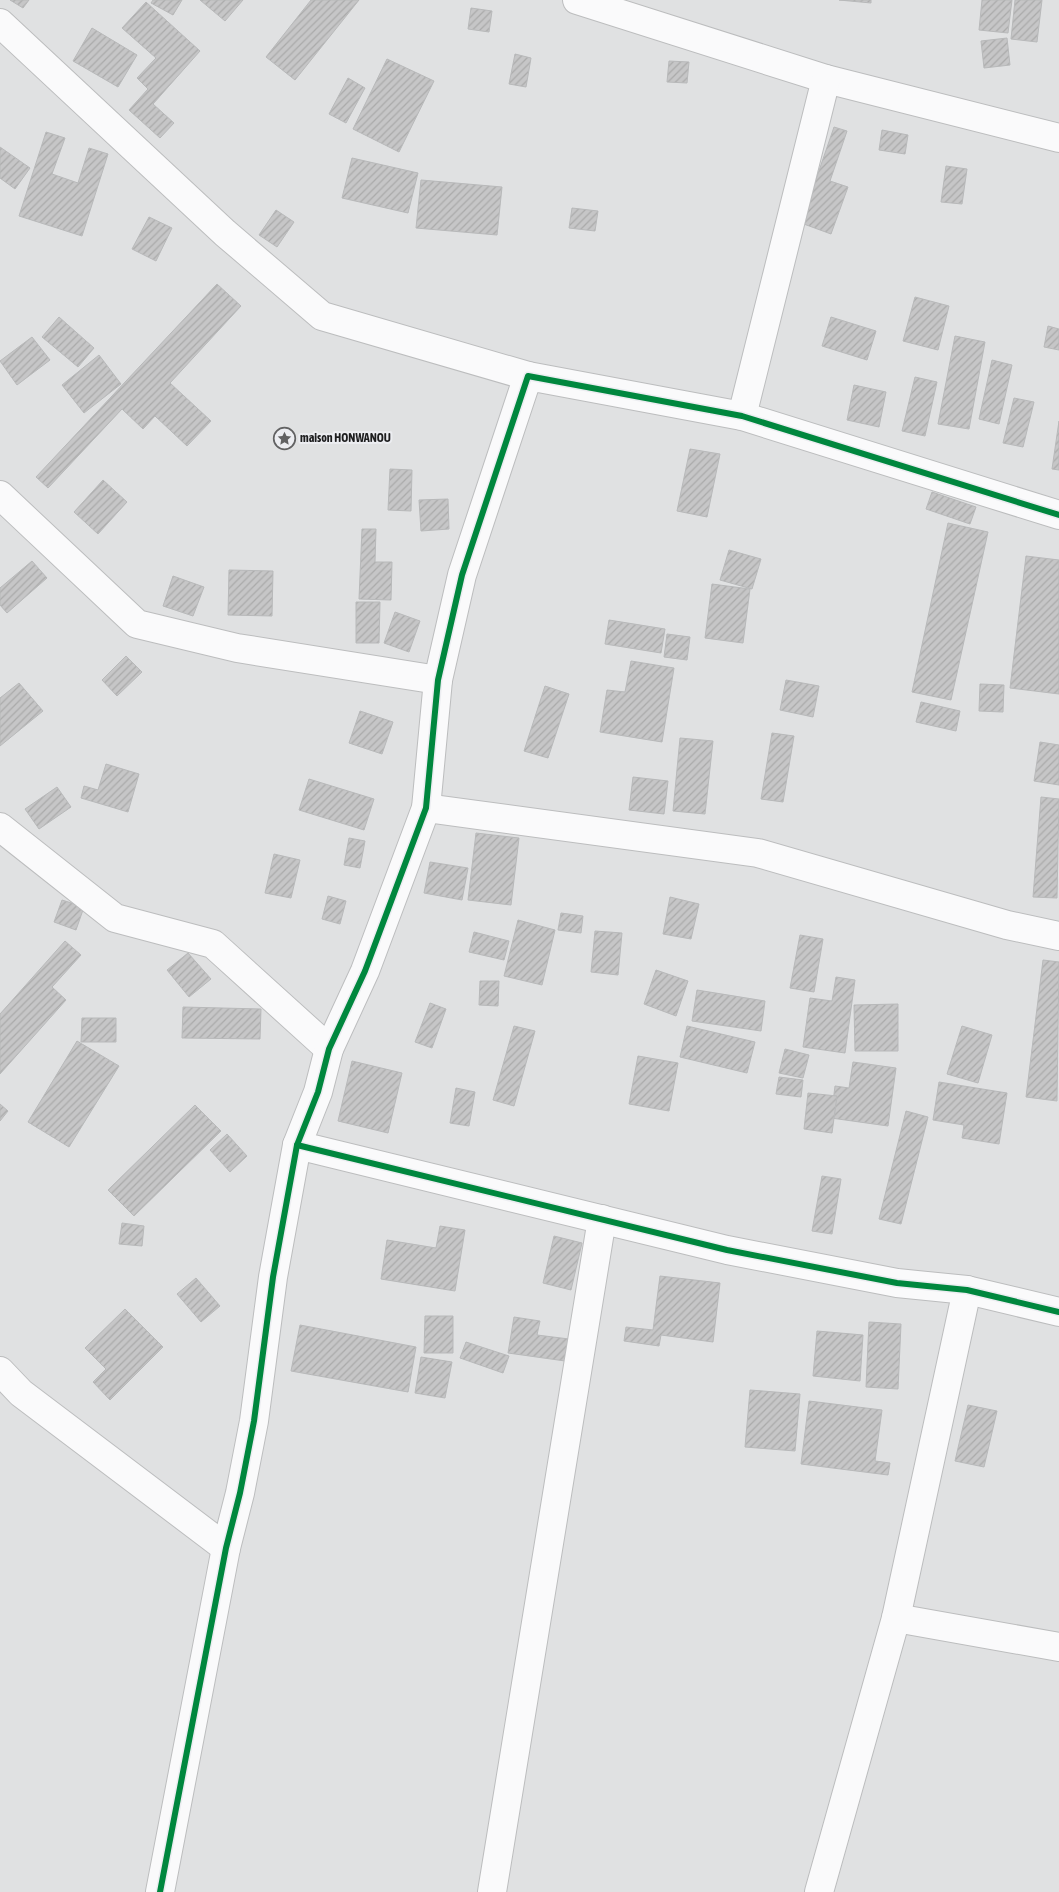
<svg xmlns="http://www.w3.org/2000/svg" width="1059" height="1892" viewBox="0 0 1059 1892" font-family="'Asap Condensed',sans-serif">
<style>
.building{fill:url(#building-hatch);stroke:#b8b9ba}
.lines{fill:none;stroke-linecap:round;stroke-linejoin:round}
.street-casing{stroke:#bcbdbe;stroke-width:30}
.street{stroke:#fafafb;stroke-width:28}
.cycleway-casing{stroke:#ecedf1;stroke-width:9}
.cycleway{stroke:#00873e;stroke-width:6}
.labels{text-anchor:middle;stroke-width:4;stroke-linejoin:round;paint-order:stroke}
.poi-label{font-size:12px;font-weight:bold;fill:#1e1e1f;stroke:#ecedf1;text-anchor:start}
</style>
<defs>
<pattern id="building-hatch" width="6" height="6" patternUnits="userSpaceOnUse" patternTransform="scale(1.25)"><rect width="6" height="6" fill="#c6c6c7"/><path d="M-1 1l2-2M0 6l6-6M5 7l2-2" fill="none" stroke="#aaa"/></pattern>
</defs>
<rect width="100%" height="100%" fill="#e0e1e2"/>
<g class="building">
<path d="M10,0H29L23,8Z"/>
<path d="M153,0H182L173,15L151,3Z"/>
<path d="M200,0H243L225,21Z"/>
<path d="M311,0H359L295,80L266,57Z"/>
<path d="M839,0H871V3Z"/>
<path d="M982,0H1012L1008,33L979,30Z"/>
<path d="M1015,0H1042L1037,42L1011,39Z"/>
<path d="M146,2L200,51L153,104L174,123L160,138L129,110L148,89L137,78L156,58L122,28Z"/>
<path d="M471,8L492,11L489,32L468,29Z"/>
<path d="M92,28L137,55L118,87L73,61Z"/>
<path d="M1007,38L1010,65L984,68L981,41Z"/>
<path d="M515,54L531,58L526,87L509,84Z"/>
<path d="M387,59L434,81L399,152L353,129Z"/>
<path d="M669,61L689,62L687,83L667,82Z"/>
<path d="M348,78L365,88L346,123L329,114Z"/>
<path d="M834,127L847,131L830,181L848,187L831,234L801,223Z"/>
<path d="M882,130L908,135L905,154L879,150Z"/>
<path d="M46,132L65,138L52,174L78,183L89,148L108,154L82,236L19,216Z"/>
<path d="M0,147L30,168L15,189L0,178Z"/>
<path d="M352,158L418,173L408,213L342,198Z"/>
<path d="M946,166L967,169L962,204L941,202Z"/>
<path d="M421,180L502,187L497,235L416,228Z"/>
<path d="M572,208L598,211L595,231L569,228Z"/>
<path d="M276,210L294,222L277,247L259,235Z"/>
<path d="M149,217L172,228L156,261L132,249Z"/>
<path d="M217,284L241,306L170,383L211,421L187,446L155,416L143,429L122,409L48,488L36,477Z"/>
<path d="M915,297L949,306L938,350L903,341Z"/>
<path d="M59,317L94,348L78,367L42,337Z"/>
<path d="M831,317L876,331L867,360L822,346Z"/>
<path d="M1048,326L1059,329V350L1044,347Z"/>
<path d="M955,336L985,342L969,429L938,424Z"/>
<path d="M32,337L50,360L17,385L0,361Z"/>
<path d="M99,355L121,384L84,413L62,385Z"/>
<path d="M992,360L1012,365L999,424L979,419Z"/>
<path d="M915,377L937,382L925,436L902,431Z"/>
<path d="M854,385L886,392L879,427L847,420Z"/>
<path d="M1014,398L1034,402L1023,447L1003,443Z"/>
<path d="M1059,421V470L1052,469Z"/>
<path d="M690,449L720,454L707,517L677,511Z"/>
<path d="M390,469L412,470L411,511L388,510Z"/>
<path d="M103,480L127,502L98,534L74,512Z"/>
<path d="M932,492L976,507L970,524L926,509Z"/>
<path d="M448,499L449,529L421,531L419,500Z"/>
<path d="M948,523L988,532L951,700L912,692Z"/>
<path d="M362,529H376L375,562H392L391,600L359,599Z"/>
<path d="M729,550L761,559L752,589L720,580Z"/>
<path d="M1026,556L1059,560V694L1010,688Z"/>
<path d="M32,561L47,578L7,613L0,605V588Z"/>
<path d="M229,570L273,571L272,616L228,615Z"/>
<path d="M173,576L204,587L193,616L163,606Z"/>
<path d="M712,584L750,589L743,643L705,638Z"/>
<path d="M356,602H380L379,643H356Z"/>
<path d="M395,612L420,621L409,652L384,643Z"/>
<path d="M609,620L665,629L661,653L605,644Z"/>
<path d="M667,634L690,637L687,660L664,657Z"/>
<path d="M126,656L142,672L117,696L102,680Z"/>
<path d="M631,661L674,668L662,742L600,732L607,690L625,692Z"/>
<path d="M786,680L819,686L813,717L780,710Z"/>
<path d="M19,683L43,711L0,746V698Z"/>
<path d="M980,684L1004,685L1003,712L979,711Z"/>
<path d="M545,686L569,694L548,758L524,751Z"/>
<path d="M921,702L960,711L956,731L916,722Z"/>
<path d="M360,711L393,722L382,754L349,743Z"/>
<path d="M772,733L794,736L783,802L761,799Z"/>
<path d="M680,738L713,741L705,814L673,811Z"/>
<path d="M1040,742L1059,745V785L1034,781Z"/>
<path d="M106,764L139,774L128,812L81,798L84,786L98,790Z"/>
<path d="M633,777L668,781L664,814L629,810Z"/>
<path d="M309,779L374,799L364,830L299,810Z"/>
<path d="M57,787L71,807L39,829L25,809Z"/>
<path d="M1041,797L1059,799L1057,898L1033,897Z"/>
<path d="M476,833L519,838L511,905L468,900Z"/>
<path d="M349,838L365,841L360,868L344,865Z"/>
<path d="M274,854L300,860L291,898L265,893Z"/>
<path d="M430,862L468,868L462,900L424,893Z"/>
<path d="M328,896L346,901L340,924L322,919Z"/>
<path d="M670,897L699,904L691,939L663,934Z"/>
<path d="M62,900L84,907L76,930L54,922Z"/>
<path d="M561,913L583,916L581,933L558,930Z"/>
<path d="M518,920L555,930L542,985L504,976Z"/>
<path d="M595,931L622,933L618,975L591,972Z"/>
<path d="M474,932L509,941L504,960L469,952Z"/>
<path d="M800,935L823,939L814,992L790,988Z"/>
<path d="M65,941L81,955L52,987L66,1000L0,1074V1014Z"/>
<path d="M188,953L211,979L189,997L167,970Z"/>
<path d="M1043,960L1059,962L1057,1101L1026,1097Z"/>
<path d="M656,970L688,981L676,1016L644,1004Z"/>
<path d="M836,977L855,980L845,1053L803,1047L810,998L832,1001Z"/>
<path d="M480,981H499L498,1006L479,1005Z"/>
<path d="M697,990L765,1001L761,1031L692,1021Z"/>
<path d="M430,1003L446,1009L432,1048L415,1042Z"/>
<path d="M898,1004V1051H855L854,1005Z"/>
<path d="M183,1007L261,1009L260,1039L182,1038Z"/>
<path d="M82,1018H116V1042H81Z"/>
<path d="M514,1026L535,1031L514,1106L493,1100Z"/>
<path d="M687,1026L755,1042L747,1073L680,1057Z"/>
<path d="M962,1026L992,1035L978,1083L947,1074Z"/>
<path d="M77,1041L119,1066L69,1147L28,1122Z"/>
<path d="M785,1049L809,1055L803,1078L779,1073Z"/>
<path d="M638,1056L678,1063L669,1111L629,1104Z"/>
<path d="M352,1061L402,1073L388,1133L338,1121Z"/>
<path d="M853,1062L896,1068L888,1126L831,1118L835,1086L849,1088Z"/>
<path d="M779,1077L803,1080L801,1097L776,1094Z"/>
<path d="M939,1082L1007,1093L999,1144L962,1138L964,1125L933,1120Z"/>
<path d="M456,1088L475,1092L469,1126L450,1123Z"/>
<path d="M808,1093L837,1096L832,1133L804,1129Z"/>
<path d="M0,1104L8,1111L0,1121Z"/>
<path d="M195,1105L221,1131L134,1216L108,1190Z"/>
<path d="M906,1111L928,1117L901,1224L879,1219Z"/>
<path d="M227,1134L247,1156L230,1172L210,1150Z"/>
<path d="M822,1176L841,1179L832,1234L812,1231Z"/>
<path d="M122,1223L144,1226L142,1246L119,1244Z"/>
<path d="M440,1226L465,1230L455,1291L381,1279L387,1240L436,1248Z"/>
<path d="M554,1236L582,1243L571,1290L543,1283Z"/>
<path d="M660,1276L720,1283L713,1342L661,1335L659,1346L624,1341L626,1327L653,1330Z"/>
<path d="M196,1278L220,1306L201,1322L177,1294Z"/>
<path d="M125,1309L163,1347L110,1400L93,1382L106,1369L85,1348Z"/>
<path d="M425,1316H453V1353H424Z"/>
<path d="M514,1317L540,1321L537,1335L569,1339L565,1361L508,1353Z"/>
<path d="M869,1322L901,1324L898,1389L866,1387Z"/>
<path d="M300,1325L416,1347L408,1392L291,1371Z"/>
<path d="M817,1331L863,1335L860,1381L813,1376Z"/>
<path d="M466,1342L509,1356L503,1373L460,1358Z"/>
<path d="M421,1357L452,1362L445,1398L415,1393Z"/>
<path d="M750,1390L800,1394L795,1451L745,1447Z"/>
<path d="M809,1401L882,1410L875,1461L890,1463L888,1475L801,1464Z"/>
<path d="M968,1405L997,1411L984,1467L955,1461Z"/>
</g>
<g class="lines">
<defs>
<g id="street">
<path d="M577,0L826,79L1059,138"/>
<path d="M0,23L225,233L322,316L528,376"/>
<path d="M742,416L826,79"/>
<path d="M0,495L137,624L237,648L438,680"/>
<path d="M426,808L758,853L1007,925L1059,936"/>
<path d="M0,827L115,918L213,944L329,1049"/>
<path d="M297,1145L727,1250L897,1283L967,1290L1059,1312"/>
<path d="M0,1371L21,1393L226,1548"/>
<path d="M896,1618L1059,1647"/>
<path d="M160,1892L226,1548L240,1493L254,1421L273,1277L297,1145L318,1092L329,1049L365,971L426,808L438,680L462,575L528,376L742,416L1059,515"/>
<path d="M492,1892L602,1219"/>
<path d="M819,1892L896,1618L967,1290"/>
</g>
</defs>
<use href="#street" class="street-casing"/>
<use href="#street" class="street"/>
<defs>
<g id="cycleway">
<path d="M297,1145L727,1250L897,1283L967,1290L1059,1312"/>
<path d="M160,1892L226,1548L240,1493L254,1421L273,1277L297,1145L318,1092L329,1049L365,971L426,808L438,680L462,575L528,376L742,416L1059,515"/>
</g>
</defs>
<use href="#cycleway" class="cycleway-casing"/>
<use href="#cycleway" class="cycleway"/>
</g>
<defs>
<symbol id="sight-ring" viewBox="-11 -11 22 22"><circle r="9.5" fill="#ecedf1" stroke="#626263" stroke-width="1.5"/><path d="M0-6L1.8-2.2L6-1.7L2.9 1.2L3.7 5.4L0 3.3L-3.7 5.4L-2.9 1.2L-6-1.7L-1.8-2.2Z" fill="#626263"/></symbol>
</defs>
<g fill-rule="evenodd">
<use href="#sight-ring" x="272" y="426" width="25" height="25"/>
</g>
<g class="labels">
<g class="poi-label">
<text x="300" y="442">maison HONWANOU</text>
</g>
</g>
</svg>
